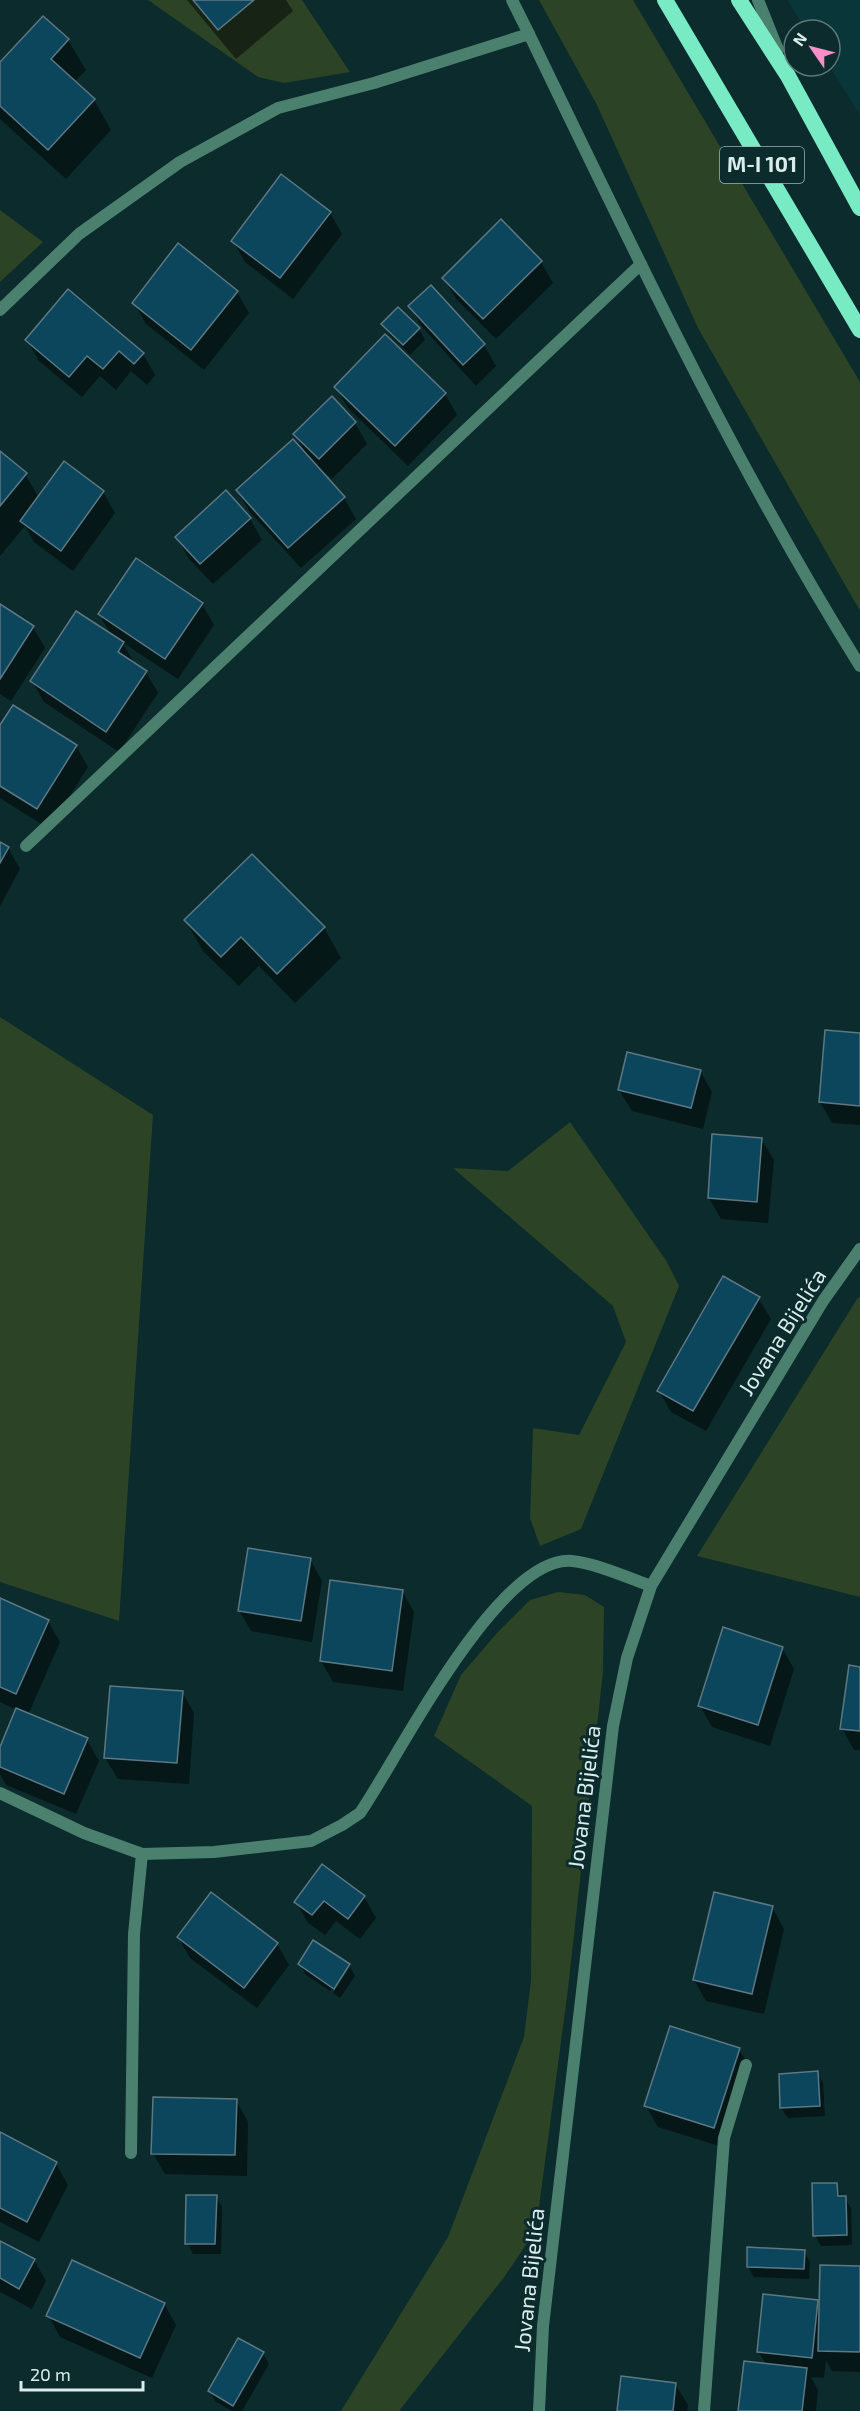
<svg xmlns="http://www.w3.org/2000/svg" width="860" height="2411" viewBox="0 0 860 2411" font-family="'Exo 2',sans-serif">
<style>
.built{fill:#093638}
.green{fill:#2c4326}
.shadow{fill:#0007}
.building{fill:#0b465c;stroke:#5d7784;stroke-width:1.5}
.lines{fill:none;stroke-linecap:round;stroke-linejoin:round}
.service{stroke:#4a806d;stroke-width:12}
.minor{stroke:#4a806d;stroke-width:12}
.trunk{stroke:#78eac4;stroke-width:16}
.labels{text-anchor:middle;stroke-width:6;stroke-linejoin:round;paint-order:stroke}
.shield{fill:#0b2b2c;stroke:#9db2b3;stroke-width:1.5}
.shield-label{font-size:21px;font-weight:bold;fill:#dbeced}
.street-label{font-size:22px;fill:#dbeced;stroke:#0b2b2c}
</style>
<rect width="100%" height="100%" fill="#0b2b2c"/>
<path class="built" d="M787,0H860V115L829,66L830,30H806Z"/>
<g class="green">
<path d="M148,0H302L350,72L284,83L258,77Z"/>
<path d="M539,0H633L860,382V611L698,328L597,105Z"/>
<path d="M0,210L43,242L0,282Z"/>
<path d="M0,1017L153,1115L119,1621L0,1582Z"/>
<path d="M570,1122L667,1262L679,1286L581,1529L540,1546L530,1518L533,1428L579,1435L626,1342L613,1306L453,1168L508,1171Z"/>
<path d="M860,1296V1597L697,1556L857,1299Z"/>
<path d="M558,1592L585,1595L604,1607L603,1672L568,1989L536,2230L505,2276L399,2411H341L448,2237L524,2037L531,1980L532,1806L434,1736L461,1675L497,1633L530,1600Z"/>
</g>
<g class="shadow">
<path d="M187,0H286L293,11L236,59Z"/>
<path d="M43,18L68,40L86,70L74,82L94,100L111,130L66,179L0,119V64Z"/>
<path d="M330,213L342,234L293,299L245,262L233,241Z"/>
<path d="M541,262L553,283L496,339L456,299L444,278Z"/>
<path d="M431,287L484,345L496,366L476,386L422,327L410,306Z"/>
<path d="M69,291L143,354L155,375L147,385L131,371L116,390L100,376L82,397L39,361L27,340Z"/>
<path d="M237,292L249,313L204,370L146,324L134,303Z"/>
<path d="M398,309L419,329L425,340L410,355L389,334L383,324Z"/>
<path d="M335,387L445,394L457,415L408,466L348,408Z"/>
<path d="M355,423L367,444L332,479L323,471L321,472L344,498L356,519L301,568L250,512L237,491L307,455L295,434Z"/>
<path d="M0,453L25,474L39,498L103,492L115,513L73,571L34,542L25,526L0,556Z"/>
<path d="M250,519L262,540L213,584L189,559L177,537Z"/>
<path d="M202,604L214,625L178,679L122,642L135,664L146,672L158,693L119,752L44,702L32,681L112,636L99,614Z"/>
<path d="M0,605L33,627L45,648L11,701L0,694Z"/>
<path d="M0,728L76,746L88,767L49,829L0,798Z"/>
<path d="M0,843L8,848L20,869L0,906Z"/>
<path d="M186,921L324,928L341,958L295,1003L259,966L239,986L203,951Z"/>
<path d="M860,1034V1125L832,1123L820,1102Z"/>
<path d="M700,1071L712,1092L703,1129L632,1111L619,1090Z"/>
<path d="M761,1139L774,1160L768,1223L721,1219L709,1198Z"/>
<path d="M758,1298L771,1319L706,1431L671,1412L659,1391Z"/>
<path d="M310,1559L322,1581L312,1642L251,1631L239,1610Z"/>
<path d="M331,1582L402,1591L414,1612L403,1691L333,1682L321,1661Z"/>
<path d="M0,1599L48,1621L60,1642L28,1715L87,1740L99,1761L76,1814L6,1785L0,1774V1750L17,1710L0,1702Z"/>
<path d="M782,1648L794,1669L770,1746L712,1727L700,1706Z"/>
<path d="M860,1668V1750H854L842,1728Z"/>
<path d="M182,1692L194,1713L189,1784L118,1779L105,1758Z"/>
<path d="M364,1897L376,1918L360,1939L336,1921L325,1935L308,1923L296,1902Z"/>
<path d="M772,1907L784,1929L764,2014L706,2001L694,1980Z"/>
<path d="M178,1937L277,1944L289,1965L257,2008L190,1958Z"/>
<path d="M300,1964L349,1965L355,1976L340,1998L333,1993L349,1968H346L330,1991L306,1975Z"/>
<path d="M739,2049L751,2070L726,2148L658,2127L646,2106Z"/>
<path d="M817,2073L823,2083L825,2116L788,2118L781,2108Z"/>
<path d="M236,2100L248,2122L247,2176L165,2174L153,2153Z"/>
<path d="M0,2134L56,2164L68,2185L39,2242L0,2222Z"/>
<path d="M836,2184L842,2198H845L851,2208L852,2245L821,2246L815,2235Z"/>
<path d="M216,2197L222,2207L221,2254H193L187,2243Z"/>
<path d="M0,2242L34,2260L46,2281L32,2309L0,2292Z"/>
<path d="M804,2251L810,2262L809,2279L754,2277L748,2267Z"/>
<path d="M860,2267V2372L832,2371L826,2360L824,2378L811,2377L818,2390L816,2411H740L766,2364L758,2351L817,2301L821,2307Z"/>
<path d="M164,2304L176,2325L152,2378L60,2337L48,2315Z"/>
<path d="M263,2354L269,2364L242,2411H232L216,2402L209,2391Z"/>
<path d="M675,2384L688,2405L687,2411H618Z"/>
</g>
<g class="building">
<path d="M193,0H254L218,30Z"/>
<path d="M43,16L69,39L51,59L95,99L48,150L0,106V62Z"/>
<path d="M281,174L331,212L280,278L231,241Z"/>
<path d="M501,219L542,261L483,319L442,278Z"/>
<path d="M178,243L238,291L191,350L132,303Z"/>
<path d="M431,285L485,344L463,365L408,306Z"/>
<path d="M68,289L144,353L134,364L119,351L103,369L87,356L69,377L25,340Z"/>
<path d="M398,307L420,328L403,345L381,324Z"/>
<path d="M385,334L446,393L395,446L334,387Z"/>
<path d="M332,396L356,422L319,459L293,434Z"/>
<path d="M293,439L345,497L288,548L236,490Z"/>
<path d="M0,451L27,473L0,506Z"/>
<path d="M64,461L104,491L61,551L20,521Z"/>
<path d="M226,490L251,518L200,564L175,537Z"/>
<path d="M136,558L203,603L165,659L98,614Z"/>
<path d="M0,604L34,626L0,679Z"/>
<path d="M76,611L124,642L118,652L147,671L106,732L30,681Z"/>
<path d="M13,705L77,745L37,809L0,786V725Z"/>
<path d="M0,842L9,847L0,863Z"/>
<path d="M252,854L325,927L277,974L241,937L221,957L184,920Z"/>
<path d="M825,1030L860,1033V1106L819,1102Z"/>
<path d="M627,1052L701,1070L691,1108L618,1090Z"/>
<path d="M712,1134L762,1138L757,1202L708,1198Z"/>
<path d="M723,1276L760,1297L693,1411L657,1391Z"/>
<path d="M248,1548L311,1558L301,1621L238,1611Z"/>
<path d="M330,1580L403,1590L392,1671L320,1661Z"/>
<path d="M0,1598L49,1620L16,1694L0,1687Z"/>
<path d="M723,1627L783,1647L758,1725L698,1706Z"/>
<path d="M849,1665L860,1667V1731L840,1729Z"/>
<path d="M110,1686L183,1691L177,1763L104,1758Z"/>
<path d="M16,1708L88,1738L64,1794L0,1767V1747Z"/>
<path d="M322,1864L365,1896L348,1919L324,1901L312,1915L294,1902Z"/>
<path d="M211,1892L278,1943L244,1988L177,1937Z"/>
<path d="M714,1892L773,1906L752,1994L693,1980Z"/>
<path d="M313,1940L350,1964L334,1989L298,1964Z"/>
<path d="M670,2026L740,2048L714,2128L644,2106Z"/>
<path d="M818,2071L820,2106L780,2108L779,2074Z"/>
<path d="M153,2097L237,2099L235,2155L151,2154Z"/>
<path d="M0,2132L57,2162L27,2222L0,2208Z"/>
<path d="M812,2183H837L838,2196H846L847,2235L813,2236Z"/>
<path d="M186,2195H217L215,2244H185Z"/>
<path d="M0,2241L35,2259L19,2289L0,2278Z"/>
<path d="M747,2247L805,2250L804,2269L747,2267Z"/>
<path d="M72,2260L165,2303L140,2358L46,2316Z"/>
<path d="M820,2265L860,2266V2352L818,2351Z"/>
<path d="M763,2294L818,2300L812,2358L757,2352Z"/>
<path d="M238,2338L264,2352L233,2406L208,2391Z"/>
<path d="M744,2361L807,2368L802,2411H738Z"/>
<path d="M621,2376L676,2383L673,2411H617Z"/>
</g>
<g class="lines">
<g class="service">
<path d="M512,0L529,34"/>
<path d="M758,0L778,50"/>
</g>
<g class="minor">
<path d="M0,310L79,234L180,162L278,108L374,83L529,34C632,247 735,466 860,666"/>
<path d="M26,846L641,264"/>
<path d="M0,1793L84,1833L142,1854L214,1852L311,1841L342,1825L360,1813C398,1758 498,1555 572,1561C595,1563 629,1578 651,1586"/>
<path d="M131,2153L134,1934L142,1854"/>
<path d="M539,2411L543,2326L613,1726L627,1658L651,1586L823,1301L860,1249"/>
<path d="M704,2411L724,2138L746,2065"/>
</g>
<g class="trunk">
<path d="M665,0L860,330"/>
<path d="M739,0L788,76L860,208"/>
</g>
</g>
<g class="labels">
<rect class="shield" x="720" y="147" width="84" height="36" rx="4.5"/>
<g class="shield-label">
<text x="762" y="172">M-I 101</text>
</g>
<g class="street-label">
<text transform="translate(782 1332) rotate(-58)" y="8">Jovana Bijelića</text>
<text transform="translate(584 1797) rotate(-83)" y="8">Jovana Bijelića</text>
<text transform="translate(529 2280) rotate(-84)" y="8">Jovana Bijelića</text>
</g>
</g>
<g transform="translate(812 48) rotate(305)"><circle r="28" fill="#0b2b2c" stroke="#5e7879" stroke-width="1.5"/>
<path d="M0-4.5L10 22L0 15L-10 22Z" fill="#f98fc8"/>
<text y="-9" font-size="16" font-weight="bold" text-anchor="middle" fill="#dbeced">N</text>
</g>
<path d="M21 2381v9h122v-9" fill="none" stroke="#dbeced" stroke-width="3"/>
<text x="30" y="2381" font-size="18" fill="#dbeced" stroke="#0b2b2c" stroke-width="4.5" paint-order="stroke">20 m</text>
</svg>
